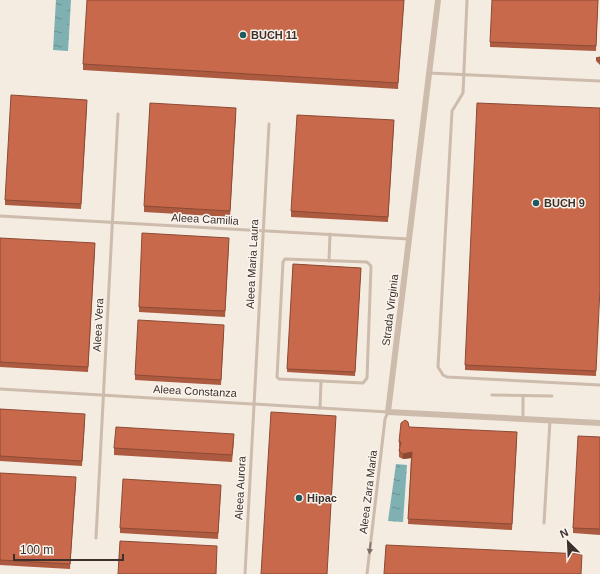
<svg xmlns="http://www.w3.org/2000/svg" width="600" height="574" viewBox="0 0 600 574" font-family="Helvetica,sans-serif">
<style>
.water{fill:url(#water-ripples)}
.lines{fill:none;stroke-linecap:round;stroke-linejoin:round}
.lane{stroke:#cdbbac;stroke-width:3}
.street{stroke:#cdbbac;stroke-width:6}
.wall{fill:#ac5a40}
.shaded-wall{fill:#8c4a34}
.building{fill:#c8694b;stroke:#8c4a34}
.oneway{fill:#7d6f65}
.poi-dot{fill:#1f5a5e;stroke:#fbf5ee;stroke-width:1.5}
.labels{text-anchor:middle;stroke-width:3;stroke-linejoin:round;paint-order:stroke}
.poi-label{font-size:11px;font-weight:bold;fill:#3b302b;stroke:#fbf5ee;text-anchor:start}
.street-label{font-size:11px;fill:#3b302b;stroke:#fbf5ee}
</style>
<defs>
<pattern id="water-ripples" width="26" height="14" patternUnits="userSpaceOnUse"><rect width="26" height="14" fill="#7fb0b2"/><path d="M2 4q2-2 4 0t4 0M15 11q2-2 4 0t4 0" fill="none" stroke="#699091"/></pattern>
</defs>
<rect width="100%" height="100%" fill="#f4ebe1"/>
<g class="water">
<path d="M56,0H71L68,51L53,50Z"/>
<path d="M396,464L407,465L403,522L388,521Z"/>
</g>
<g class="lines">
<g class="lane">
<path d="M467,0L463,93L452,111L438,367L443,375L447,377L600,385"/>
<path d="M429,73L600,81"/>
<path d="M0,216L409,239"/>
<path d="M285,259L367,262L371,266L367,378L363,383L279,379L277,377L283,262Z"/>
<path d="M329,261L330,234"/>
<path d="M0,389L388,412L385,419L367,574"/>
<path d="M492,395L552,396"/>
<path d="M523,396V419"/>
<path d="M320,408L321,381"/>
<path d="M544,523L550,420"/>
<path d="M96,538L118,114"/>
<path d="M245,574L269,124"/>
</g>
<path class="street" d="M438,0L388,412L600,423"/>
</g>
<g class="wall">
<path d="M404,0L398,89L83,70V64Z"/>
<path d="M598,0L596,51L490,47V42Z"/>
<path d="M600,57V65L596,61V58Z"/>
<path d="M87,105L81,209L5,205V200Z"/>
<path d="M600,108L596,376L465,370V365Z"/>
<path d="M236,113L230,217L144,212V206Z"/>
<path d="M394,125L388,222L291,217V211Z"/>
<path d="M0,238L95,249L88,372L0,367Z"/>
<path d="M229,243L225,317L139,312V307Z"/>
<path d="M293,264L361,268L355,376L287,372Z"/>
<path d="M224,331L221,385L135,380V375Z"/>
<path d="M0,409L85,419L82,466L0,461Z"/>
<path d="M409,427L517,438L512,530L408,524L411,458L403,459L399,457V451L400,447H399V442Z"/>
<path d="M600,437V535L573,533V528Z"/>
<path d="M234,441L232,462L114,455V448Z"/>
<path d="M0,473L76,482L70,569L0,565Z"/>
<path d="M221,490L218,539L120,533V528Z"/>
</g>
<path class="shaded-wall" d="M412,452V458L403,459V454Z"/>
<g class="building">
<path d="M87,0H404L398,83L83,64Z"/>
<path d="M492,0H598L596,46L490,42Z"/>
<path d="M600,57V61L596,58Z"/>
<path d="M11,95L87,100L81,204L5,200Z"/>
<path d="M150,103L236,108L230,211L144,206Z"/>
<path d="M477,103L600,108V288L596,371L465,365Z"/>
<path d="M297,115L394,120L388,217L291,211Z"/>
<path d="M142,233L229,238L225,311L139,307Z"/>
<path d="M0,238L95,243L88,367L0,362Z"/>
<path d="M293,264L361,268L355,372L287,369Z"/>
<path d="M138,320L224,325L221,380L135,375Z"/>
<path d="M0,409L85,414L82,461L0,456Z"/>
<path d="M271,412L336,416L327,574H261Z"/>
<path d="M405,420L408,422L409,427L517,432L512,524L408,519L412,452L403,454L399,451L401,442H399L401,423Z"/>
<path d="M116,427L234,434L232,455L114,448Z"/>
<path d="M578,436L600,437V529L573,528Z"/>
<path d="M0,473L76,477L70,564L0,560Z"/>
<path d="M123,479L221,485L218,533L120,528Z"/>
<path d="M120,541L217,546L216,574H118Z"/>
<path d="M386,545L582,554L581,574H384Z"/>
</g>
<defs><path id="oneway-solid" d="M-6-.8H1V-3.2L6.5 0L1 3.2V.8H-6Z"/></defs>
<use class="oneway" href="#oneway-solid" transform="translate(370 548) rotate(97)"/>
<g class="poi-dot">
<circle cx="243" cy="35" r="4"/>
<circle cx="536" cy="203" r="4"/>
<circle cx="299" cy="498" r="4"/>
</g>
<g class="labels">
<g class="poi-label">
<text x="251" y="39">BUCH 11</text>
<text x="544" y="207">BUCH 9</text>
<text x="307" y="502">Hipac</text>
</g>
<g class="street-label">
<text transform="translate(205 219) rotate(3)" y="4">Aleea Camilia</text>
<text transform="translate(252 264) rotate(-87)" y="4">Aleea Maria Laura</text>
<text transform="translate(390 310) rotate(-83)" y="4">Strada Virginia</text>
<text transform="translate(98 325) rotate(-87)" y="4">Aleea Vera</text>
<text transform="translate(195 391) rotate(3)" y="4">Aleea Constanza</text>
<text transform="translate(240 488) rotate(-87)" y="4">Aleea Aurora</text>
<text transform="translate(368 492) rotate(-83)" y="4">Aleea Zara Maria</text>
</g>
</g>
<g transform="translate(568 542) rotate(336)" stroke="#fbf5ee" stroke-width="3" paint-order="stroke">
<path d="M0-3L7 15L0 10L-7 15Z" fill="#3b302b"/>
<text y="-6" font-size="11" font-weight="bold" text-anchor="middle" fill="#3b302b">N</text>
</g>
<path d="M14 554v6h109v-6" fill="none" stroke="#3b302b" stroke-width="2"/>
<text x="20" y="554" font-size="12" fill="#3b302b" stroke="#fbf5ee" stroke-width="3" paint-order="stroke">100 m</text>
</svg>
